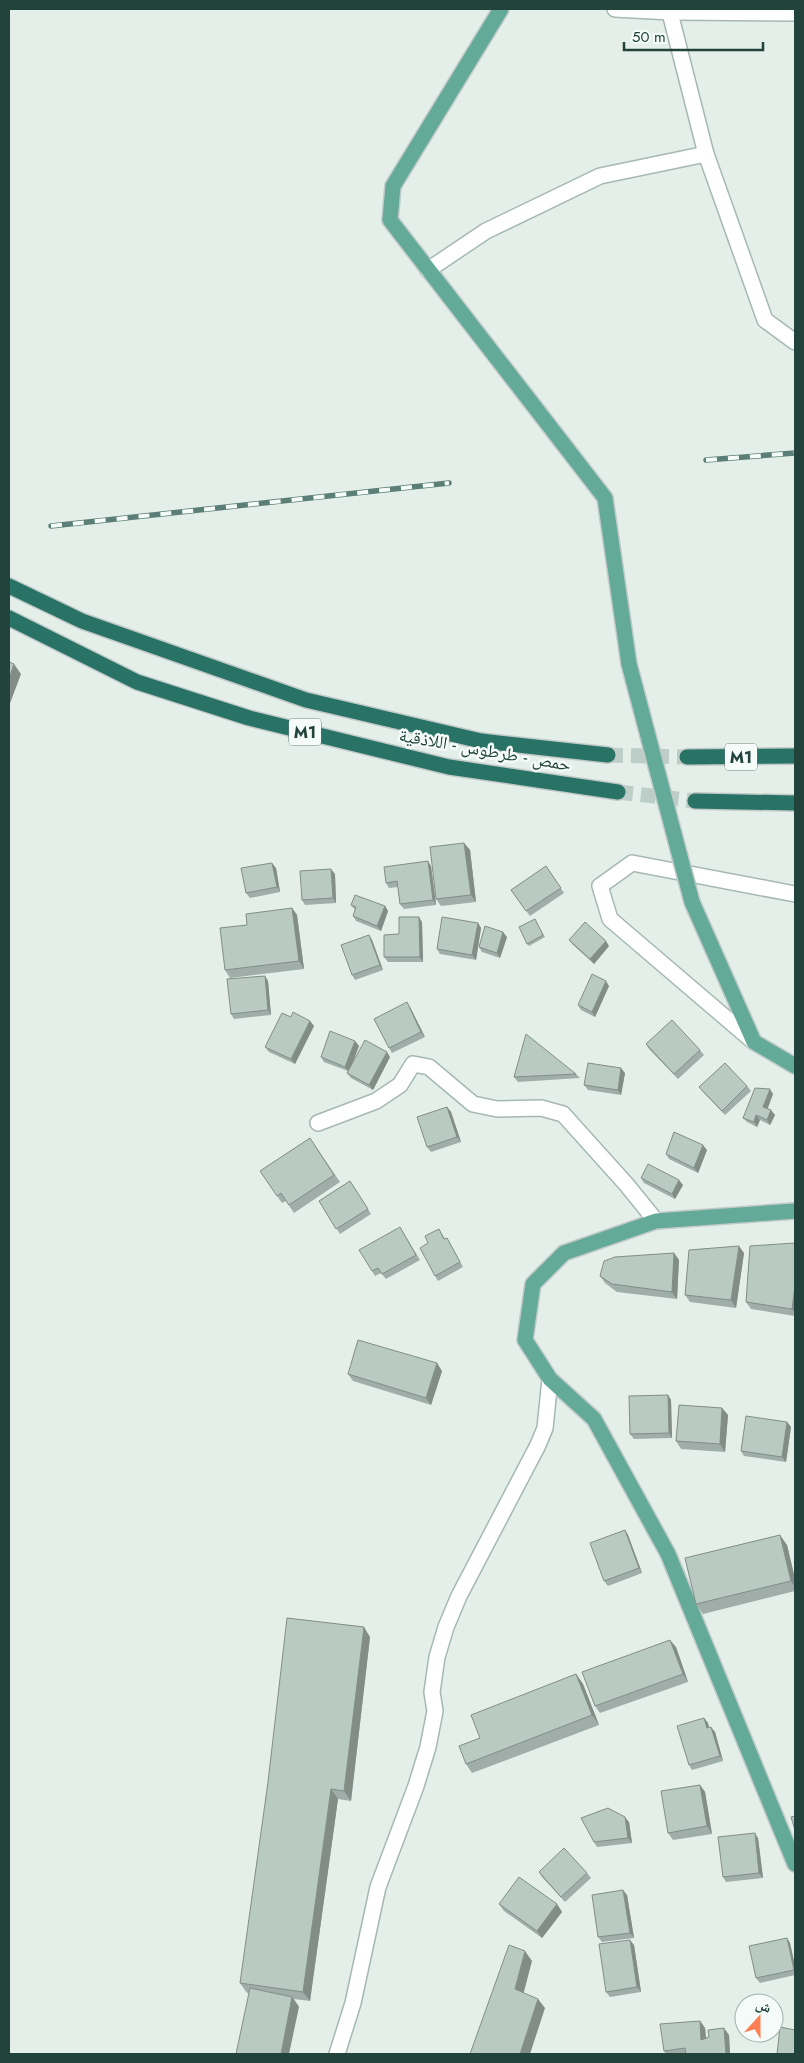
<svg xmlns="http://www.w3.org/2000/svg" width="804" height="2063" viewBox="0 0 804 2063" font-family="Jost,'Noto Naskh Arabic',sans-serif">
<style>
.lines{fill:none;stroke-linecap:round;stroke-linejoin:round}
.highway-tunnel{stroke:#bdcdc7;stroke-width:15;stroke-dasharray:15 8;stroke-linecap:butt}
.minor-casing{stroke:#a6b8b2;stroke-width:18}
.major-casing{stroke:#c1cac8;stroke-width:18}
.highway-casing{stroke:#c1cac8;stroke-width:18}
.minor{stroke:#fff;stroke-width:15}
.major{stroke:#63aa99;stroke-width:15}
.highway{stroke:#287365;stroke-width:15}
.rail-casing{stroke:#5b7f76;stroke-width:5.5}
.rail{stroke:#f5fbf8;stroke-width:4;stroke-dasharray:11;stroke-linecap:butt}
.major-bridge-casing{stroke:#c1cac8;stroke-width:18;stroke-linecap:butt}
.major-bridge{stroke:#63aa99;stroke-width:15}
.wall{fill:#9faea8}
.shaded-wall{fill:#828d88}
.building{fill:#b9cac3;stroke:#828d88}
.labels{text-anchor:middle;stroke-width:5;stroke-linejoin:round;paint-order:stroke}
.shield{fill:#f5fbf8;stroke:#617a74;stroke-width:1}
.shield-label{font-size:16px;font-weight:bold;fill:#21433b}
.street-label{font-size:18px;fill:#21433b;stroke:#f5fbf8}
</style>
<rect width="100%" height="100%" fill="#e4efea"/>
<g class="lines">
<g class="highway-tunnel">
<path d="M608,755L687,757"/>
<path d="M618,792L695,801"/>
</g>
<defs>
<g id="minor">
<path d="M615,9L671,12L795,13"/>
<path d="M669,9L706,154L765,320L795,342"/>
<path d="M428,270L486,231L600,176L706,154"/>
<path d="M754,1042L610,919L600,886L632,863L795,894"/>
<path d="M318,1123L376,1101L400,1085L413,1064L429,1067L473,1104L497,1109L541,1108L563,1114L626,1184L656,1221"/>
<path d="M337,2054L353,2003L378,1887L416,1786L428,1747L435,1711L432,1692L437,1657L446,1627L459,1596L538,1445L545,1428L550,1379"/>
</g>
<g id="major">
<path d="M501,9L393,186L390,220L605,498L629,664"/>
<path d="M692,902L754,1042L795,1066"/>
<path d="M795,1211L656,1221L564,1253L533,1284L525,1340L550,1379L594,1419L668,1554L795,1864"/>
</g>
<g id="highway">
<path d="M9,586L82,621L306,700L481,741L608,755"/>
<path d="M9,618L137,682L249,718L449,767L618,792"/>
<path d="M687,757L795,756"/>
<path d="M695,801L795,803"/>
</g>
</defs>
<use href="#minor" class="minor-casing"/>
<use href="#major" class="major-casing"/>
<use href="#highway" class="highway-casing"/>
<use href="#minor" class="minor"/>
<use href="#major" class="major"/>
<use href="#highway" class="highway"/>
<defs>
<g id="rail">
<path d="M706,460L795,453"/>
<path d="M51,526L449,483"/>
</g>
</defs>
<use href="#rail" class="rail-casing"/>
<use href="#rail" class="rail"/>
<defs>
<path id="major-bridge" d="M629,664L692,902"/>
</defs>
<use href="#major-bridge" class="major-bridge-casing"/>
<use href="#major-bridge" class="major-bridge"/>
</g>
<g class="wall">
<path d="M464,843L470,850L476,902L441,906L436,899Z"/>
<path d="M431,866L436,905L404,909L400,904L398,887L389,888L386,883Z"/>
<path d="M546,866L564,893L530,916L511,890Z"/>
<path d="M276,868L280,892L250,898L246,893Z"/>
<path d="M335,874L336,903L305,905L302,900Z"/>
<path d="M351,905L385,906L388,911L381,931L356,921L353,916L355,910Z"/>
<path d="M292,908L297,915L304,969L230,978L225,970L247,925Z"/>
<path d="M422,922L423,962H388L384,957L399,934Z"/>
<path d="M536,922L545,937L529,946L527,944Z"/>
<path d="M478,923L481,928L476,960L440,954L437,949Z"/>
<path d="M369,935L372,940L383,970L355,980L352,975Z"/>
<path d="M507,937L500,958L482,952L479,947Z"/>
<path d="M569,940L609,946L594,964L573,945Z"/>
<path d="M265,976L268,981L271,1015L234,1019L231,1014Z"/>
<path d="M609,986L595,1017L581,1010L578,1005Z"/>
<path d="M410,1007L425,1037L392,1053L389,1048Z"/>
<path d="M291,1017L310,1021L314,1026L295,1064L269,1052L265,1047Z"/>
<path d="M355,1041L359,1046L351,1066L390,1057L373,1090L351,1078L347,1073L348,1071L324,1062L321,1057Z"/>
<path d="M646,1044L700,1050L704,1055L678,1079L649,1049Z"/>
<path d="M625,1073L621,1095L588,1090L584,1085Z"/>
<path d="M576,1074L580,1078L518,1082L514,1077Z"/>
<path d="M747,1086L751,1091L725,1115L703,1092L699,1087Z"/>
<path d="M773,1094L768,1108L775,1115L770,1125L760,1120L757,1127L747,1122L743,1118Z"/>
<path d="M447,1107L451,1112L461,1142L431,1152L427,1147Z"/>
<path d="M310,1138L340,1182L294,1213L286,1201L282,1203L260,1171Z"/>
<path d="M707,1150L698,1173L669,1159L666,1154Z"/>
<path d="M641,1178L683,1185L675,1199L644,1183Z"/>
<path d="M350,1181L371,1214L340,1234L319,1201Z"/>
<path d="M439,1229L445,1239L447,1238L450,1243L463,1267L438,1281L435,1276L428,1243Z"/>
<path d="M403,1232L420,1260L386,1279L381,1273L375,1276L372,1271Z"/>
<path d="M795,1243V1316L751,1309L746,1302Z"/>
<path d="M674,1253L679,1260L677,1299L617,1292L605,1283L600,1276Z"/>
<path d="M744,1253L736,1308L690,1302L685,1295Z"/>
<path d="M442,1371L431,1405L353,1381L348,1374Z"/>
<path d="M668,1395L671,1400L672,1438L634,1439L630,1434Z"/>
<path d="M722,1408L728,1415L725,1452L681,1449L676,1441Z"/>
<path d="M787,1422L791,1427L786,1462L744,1456L741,1451Z"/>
<path d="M625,1530L628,1535L642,1573L608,1586L604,1581Z"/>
<path d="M787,1545L795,1579V1591L703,1614L696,1604Z"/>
<path d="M370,1637L351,1801L338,1799L310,2001L294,1999L299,2007L247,1993L240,1983Z"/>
<path d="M676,1647L688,1682L600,1713L595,1706Z"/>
<path d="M576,1674L583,1684L599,1725L472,1773L466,1764L480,1738Z"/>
<path d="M704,1718L708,1723L709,1728L715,1732L723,1761L692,1770L689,1765Z"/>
<path d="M700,1785L705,1792L712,1834L673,1840L668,1833Z"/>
<path d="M629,1822L632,1843L597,1847L594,1842Z"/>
<path d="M758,1838L763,1878L726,1882L723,1877Z"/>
<path d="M539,1872L587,1873L591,1878L565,1902L542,1877Z"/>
<path d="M627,1895L634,1938L602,1942L598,1937Z"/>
<path d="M499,1904H557L562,1912L542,1938L504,1911Z"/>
<path d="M787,1938L790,1943L795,1966V1975L760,1983L756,1978Z"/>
<path d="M634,1945L641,1992L610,1997L606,1992Z"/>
<path d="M700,2021L705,2028L706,2038L729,2035L730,2054H666L664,2051Z"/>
</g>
<g class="shaded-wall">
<path d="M14,664L21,674L9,706V679Z"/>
<path d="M464,843L470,850L476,902L471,895Z"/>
<path d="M428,861L431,866L436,905L433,900Z"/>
<path d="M272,863L276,868L280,892L277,887Z"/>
<path d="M331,869L335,874L336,903L333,898Z"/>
<path d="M385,906L388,911L381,931L377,926Z"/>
<path d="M292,908L297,915L304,969L299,961Z"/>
<path d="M419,917L422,922L423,962L420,957Z"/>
<path d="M478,923L481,928L476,960L472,955Z"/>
<path d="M503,932L507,937L500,958L497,953Z"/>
<path d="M369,935L372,940L383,970L380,965Z"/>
<path d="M606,941L609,946L594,964L590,959Z"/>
<path d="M265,976L268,981L271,1015L268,1010Z"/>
<path d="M606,981L609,986L595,1017L592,1012Z"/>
<path d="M407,1002L410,1007L425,1037L421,1032Z"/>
<path d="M310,1021L314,1026L295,1064L291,1059Z"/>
<path d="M355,1041L359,1046L349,1072L345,1067Z"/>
<path d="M387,1052L390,1057L373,1090L369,1085Z"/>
<path d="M621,1068L625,1073L621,1095L618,1090Z"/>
<path d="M770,1089L773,1094L766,1112L763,1107Z"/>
<path d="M447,1107L451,1112L461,1142L457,1137Z"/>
<path d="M771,1110L775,1115L770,1125L767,1120Z"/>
<path d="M756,1115L760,1120L757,1127L754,1122Z"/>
<path d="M703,1145L707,1150L698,1173L694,1168Z"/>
<path d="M679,1180L683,1185L675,1199L672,1194Z"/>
<path d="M739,1246L744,1253L736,1308L731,1300Z"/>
<path d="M674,1253L679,1260L677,1299L672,1292Z"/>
<path d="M795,1286V1313L792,1309Z"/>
<path d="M437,1363L442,1371L431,1405L426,1398Z"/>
<path d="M668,1395L671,1400L672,1438L669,1433Z"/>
<path d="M722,1408L728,1415L725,1452L720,1444Z"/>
<path d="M787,1422L791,1427L786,1462L782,1457Z"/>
<path d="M625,1530L628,1535L642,1573L639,1568Z"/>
<path d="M780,1535L787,1545L795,1579V1587L791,1581Z"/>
<path d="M364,1627L370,1637L351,1801L344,1791Z"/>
<path d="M670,1640L676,1647L688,1682L683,1674Z"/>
<path d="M576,1674L583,1684L599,1725L592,1715Z"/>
<path d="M704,1718L708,1723L710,1733L707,1728Z"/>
<path d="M711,1727L715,1732L723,1761L720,1756Z"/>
<path d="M700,1785L705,1792L712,1834L707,1826Z"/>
<path d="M331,1789L338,1799L310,2001L303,1992Z"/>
<path d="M625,1817L629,1822L632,1843L628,1838Z"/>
<path d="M755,1833L758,1838L763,1878L759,1873Z"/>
<path d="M623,1890L627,1895L634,1938L630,1933Z"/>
<path d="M557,1904L562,1912L542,1938L537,1931Z"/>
<path d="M787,1938L790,1943L795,1966V1972L794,1970Z"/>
<path d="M630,1940L634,1945L641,1992L637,1987Z"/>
<path d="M525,1951L532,1961L522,1999L515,1989Z"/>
<path d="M292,1997L299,2007L289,2054H281Z"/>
<path d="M538,1999L545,2008L530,2054H520Z"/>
<path d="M700,2021L705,2028L707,2047L701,2040Z"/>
<path d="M724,2028L729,2035L730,2054H726Z"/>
</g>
<g class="building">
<path d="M9,662L14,664L9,679Z"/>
<path d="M464,843L471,895L436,899L430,847Z"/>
<path d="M428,861L433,900L400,904L397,881L386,883L384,867Z"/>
<path d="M272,863L277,887L246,893L241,868Z"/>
<path d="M546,866L561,888L526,911L511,890Z"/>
<path d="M331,869L333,898L302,900L300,871Z"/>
<path d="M355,895L385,906L377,926L353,916L356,907L351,905Z"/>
<path d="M292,908L299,961L225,970L220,928L247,925L246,914Z"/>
<path d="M399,917H419L420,957H384V935L399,934Z"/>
<path d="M442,917L478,923L472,955L437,949Z"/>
<path d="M535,919L543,935L527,944L519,927Z"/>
<path d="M585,922L606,941L590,959L569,940Z"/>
<path d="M485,926L503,932L497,953L479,947Z"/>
<path d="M369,935L380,965L352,975L341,945Z"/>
<path d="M592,974L606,981L592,1012L578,1005Z"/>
<path d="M265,976L268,1010L231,1014L227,979Z"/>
<path d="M407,1002L421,1032L389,1048L374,1019Z"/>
<path d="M293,1012L310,1021L291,1059L265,1047L282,1013L291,1017Z"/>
<path d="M672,1020L700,1050L674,1074L646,1044Z"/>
<path d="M330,1031L355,1041L345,1067L321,1057Z"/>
<path d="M526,1034L576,1074L514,1077Z"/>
<path d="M365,1040L387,1052L369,1085L347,1073Z"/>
<path d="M588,1063L621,1068L618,1090L584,1085Z"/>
<path d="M725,1063L747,1086L722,1111L699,1087Z"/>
<path d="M755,1088L770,1089L763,1107L771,1110L767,1120L756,1115L754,1122L743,1118Z"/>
<path d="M447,1107L457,1137L427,1147L417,1117Z"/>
<path d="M674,1132L703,1145L694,1168L666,1154Z"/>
<path d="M310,1138L334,1175L289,1205L281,1193L277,1196L260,1171Z"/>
<path d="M648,1164L679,1180L672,1194L641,1178Z"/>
<path d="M350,1181L368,1209L336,1229L319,1201Z"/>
<path d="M400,1227L416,1255L382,1274L378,1268L372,1271L359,1250Z"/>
<path d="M439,1229L444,1239L447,1238L460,1262L435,1276L420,1248L428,1243L425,1236Z"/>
<path d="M795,1243V1286L792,1309L746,1302L750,1246Z"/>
<path d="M739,1246L731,1300L685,1295L689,1250Z"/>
<path d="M674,1253L672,1292L612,1284L600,1276L604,1261L615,1257Z"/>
<path d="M358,1340L437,1363L426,1398L348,1374Z"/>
<path d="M668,1395L669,1433L630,1434L629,1396Z"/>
<path d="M679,1405L722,1408L720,1444L676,1441Z"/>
<path d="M746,1416L787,1422L782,1457L741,1451Z"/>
<path d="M625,1530L639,1568L604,1581L590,1543Z"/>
<path d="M780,1535L791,1581L696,1604L685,1558Z"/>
<path d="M287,1618L364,1627L344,1791L331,1789L303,1992L240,1983L268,1782Z"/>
<path d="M670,1640L683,1674L595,1706L582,1672Z"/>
<path d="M576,1674L592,1715L466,1764L459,1746L480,1738L471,1715Z"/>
<path d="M704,1718L707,1728L711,1727L720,1756L689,1765L677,1726Z"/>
<path d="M700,1785L707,1826L668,1833L661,1791Z"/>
<path d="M608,1808L625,1817L628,1838L594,1842L581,1818Z"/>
<path d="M795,1816V1830L791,1817Z"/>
<path d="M755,1833L759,1873L723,1877L718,1837Z"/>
<path d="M564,1848L587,1873L561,1897L539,1872Z"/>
<path d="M519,1877L557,1904L537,1931L499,1904Z"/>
<path d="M623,1890L630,1933L598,1937L592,1895Z"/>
<path d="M787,1938L794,1970L756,1978L749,1946Z"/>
<path d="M630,1940L637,1987L606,1992L599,1944Z"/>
<path d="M509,1945L525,1951L515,1989L538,1999L520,2054H470Z"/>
<path d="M250,1988L292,1997L281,2054H236Z"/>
<path d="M700,2021L701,2040L709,2037L708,2030L724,2028L726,2054H686L685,2048L664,2051L660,2024Z"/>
<path d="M780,2027L795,2030V2054H777Z"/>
</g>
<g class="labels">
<g class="shield">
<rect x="289" y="718.5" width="32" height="27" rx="4"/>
<rect x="725" y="743.5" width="32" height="27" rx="4"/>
</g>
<g class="shield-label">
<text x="305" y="738">M1</text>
<text x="741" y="763">M1</text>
</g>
<g class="street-label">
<text transform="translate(485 750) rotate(10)" y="6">حمص - طرطوس - اللاذقية</text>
</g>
</g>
<rect width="804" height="2063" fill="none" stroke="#21433b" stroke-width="20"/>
<g transform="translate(759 2018) rotate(21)"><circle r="24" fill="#f5fbf8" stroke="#a0b1ac"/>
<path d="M0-4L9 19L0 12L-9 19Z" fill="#ff7f52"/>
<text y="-8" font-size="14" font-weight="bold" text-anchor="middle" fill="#21433b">ش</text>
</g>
<path d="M624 42v8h139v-8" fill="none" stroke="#21433b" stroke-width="2.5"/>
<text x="632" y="42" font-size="15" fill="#21433b" stroke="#f5fbf8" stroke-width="4" paint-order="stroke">50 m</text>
</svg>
